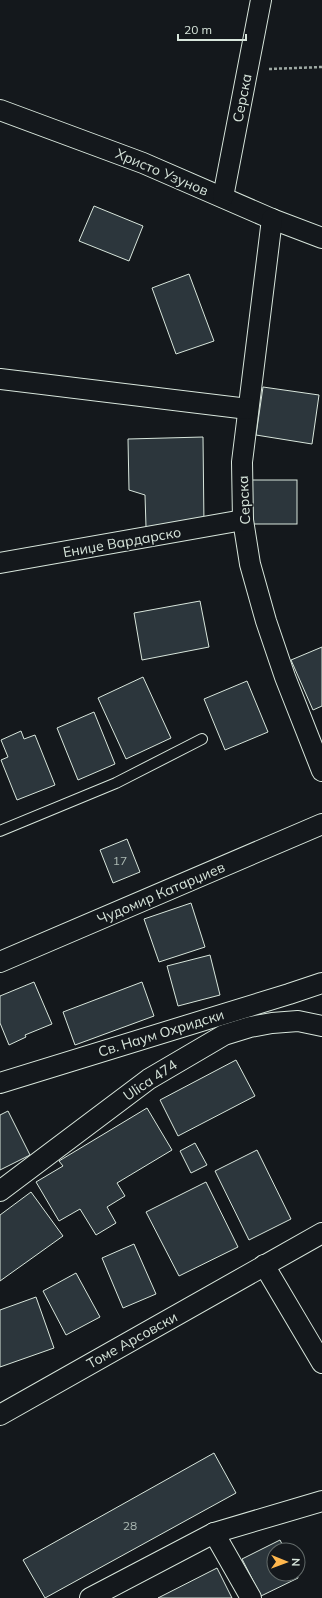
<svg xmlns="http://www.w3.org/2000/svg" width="322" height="1598" viewBox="0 0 322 1598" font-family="Mulish,sans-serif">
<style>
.building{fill:#2c363c;stroke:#d8e6dc}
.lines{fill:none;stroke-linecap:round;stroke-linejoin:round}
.lane-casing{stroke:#d8e6dc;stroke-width:12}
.street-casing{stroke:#d8e6dc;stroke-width:22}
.path{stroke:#9da8a2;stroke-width:2.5;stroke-dasharray:3 2;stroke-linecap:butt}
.lane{stroke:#14181c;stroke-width:10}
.street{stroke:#14181c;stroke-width:20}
.labels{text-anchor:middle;stroke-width:3;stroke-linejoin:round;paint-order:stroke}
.number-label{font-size:12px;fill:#adbab4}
.street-label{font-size:14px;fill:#d8e6dc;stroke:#14181c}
</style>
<rect width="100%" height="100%" fill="#14181c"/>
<g class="building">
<path d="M94,206L143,226L129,261L79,241Z"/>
<path d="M189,274L214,341L176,354L152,288Z"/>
<path d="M263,387L319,395L312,444L256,435Z"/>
<path d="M203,437L204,526L146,527L145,495L129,490L128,439Z"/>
<rect x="251" y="480" width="46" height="44"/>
<path d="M200,601L209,647L142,660L134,613Z"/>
<path d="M322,647V706L313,710L291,660Z"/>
<path d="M143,677L171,738L126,759L98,698Z"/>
<path d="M247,681L268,732L225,750L204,699Z"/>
<path d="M94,712L115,764L78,780L57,728Z"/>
<path d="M21,731L24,739L35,735L55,785L17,800L1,760L8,757L1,740Z"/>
<path d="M127,839L140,872L113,883L100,850Z"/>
<path d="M191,903L205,947L159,962L144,919Z"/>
<path d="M210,955L220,995L178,1006L167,966Z"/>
<path d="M34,982L52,1024L25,1035L26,1037L9,1045L0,1023V996Z"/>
<path d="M142,982L154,1016L75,1045L63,1012Z"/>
<path d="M236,1060L255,1096L178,1136L160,1100Z"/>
<path d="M147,1108L172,1150L117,1183L125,1196L107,1207L116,1223L96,1235L80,1209L59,1221L36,1182L63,1166L59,1161Z"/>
<path d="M8,1111L30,1155L0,1170V1115Z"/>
<path d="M195,1143L207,1165L191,1173L180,1151Z"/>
<path d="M257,1150L291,1219L249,1240L215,1171Z"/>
<path d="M206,1182L238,1247L179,1276L146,1212Z"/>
<path d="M31,1192L63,1236L0,1281V1215Z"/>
<path d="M134,1244L156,1294L123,1308L102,1258Z"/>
<path d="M76,1273L100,1317L66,1335L43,1291Z"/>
<path d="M36,1297L54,1348L0,1367V1310Z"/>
<path d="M214,1453L236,1493L45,1598L23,1560Z"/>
<path d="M280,1540L285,1550H274V1574H297L298,1578L261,1596L242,1559Z"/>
<path d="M217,1568L232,1598H158Z"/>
</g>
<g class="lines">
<defs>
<path id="lane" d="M0,831L116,783L202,739"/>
<g id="street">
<path d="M0,110L143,163L272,219L322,238"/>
<path d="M223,197L261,0"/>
<path d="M272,219L242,462L243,520L250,564L266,621L285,677L322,771"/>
<path d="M0,379L248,409"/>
<path d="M0,563L243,520"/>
<path d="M0,962L322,824"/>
<path d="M0,1083L289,994L322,983"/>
<path d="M0,1191L149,1079L224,1035L250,1027L272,1023L298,1021L322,1026"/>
<path d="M264,1265L322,1363"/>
<path d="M0,1415L322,1233"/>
<path d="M214,1533L251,1598"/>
<path d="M90,1598L214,1533L322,1501"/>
</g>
</defs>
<use href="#lane" class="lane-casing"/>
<use href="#street" class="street-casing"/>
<path class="path" d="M269,69L322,67"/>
<use href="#lane" class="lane"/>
<use href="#street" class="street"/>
</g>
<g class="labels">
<g class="number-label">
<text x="120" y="865">17</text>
<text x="130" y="1530">28</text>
</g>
<g class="street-label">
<text transform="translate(242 98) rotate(-79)" y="5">Серска</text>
<text transform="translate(162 172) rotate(23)" y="5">Христо Узунов</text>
<text transform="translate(244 500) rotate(-93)" y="5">Серска</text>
<text transform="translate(122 542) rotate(-10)" y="5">Ениџе Вардарско</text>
<text transform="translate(161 893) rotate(-23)" y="5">Чудомир Катарџиев</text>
<text transform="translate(161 1033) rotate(-17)" y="5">Св. Наум Охридски</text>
<text transform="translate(150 1080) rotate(-34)" y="5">Ulica 474</text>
<text transform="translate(132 1340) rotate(-29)" y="5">Томе Арсовски</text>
</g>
</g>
<g transform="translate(286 1562) rotate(91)"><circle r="19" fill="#14181c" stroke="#626a69"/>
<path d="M0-3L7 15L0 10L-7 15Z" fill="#ffb74d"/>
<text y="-6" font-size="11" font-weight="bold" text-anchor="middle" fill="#d8e6dc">N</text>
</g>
<path d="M178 34v6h68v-6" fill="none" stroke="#d8e6dc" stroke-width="2"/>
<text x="184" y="34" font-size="12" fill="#d8e6dc" stroke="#14181c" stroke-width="3" paint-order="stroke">20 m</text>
</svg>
